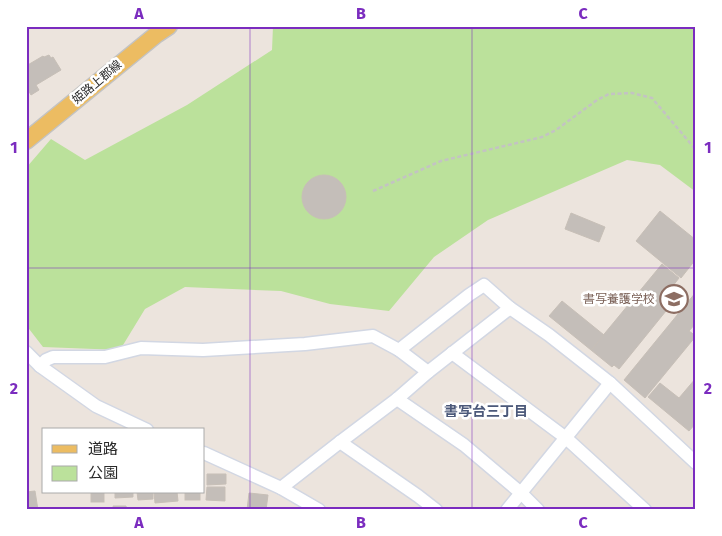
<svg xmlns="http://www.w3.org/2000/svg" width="722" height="536" viewBox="0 0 722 536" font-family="'Fira Sans','Noto Sans JP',sans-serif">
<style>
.green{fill:#bbe19b}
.building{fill:#c4beb9;stroke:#c7bfb7}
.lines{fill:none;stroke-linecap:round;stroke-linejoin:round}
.minor-casing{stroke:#d2d7e3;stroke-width:15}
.major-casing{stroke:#c3c3c3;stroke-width:19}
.path{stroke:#c3c3c3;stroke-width:2.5;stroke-dasharray:4 2.5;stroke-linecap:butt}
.minor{stroke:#fff;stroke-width:12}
.major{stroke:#ecbc62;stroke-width:16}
.grid{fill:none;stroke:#7b2cbf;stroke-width:1;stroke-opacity:0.55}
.labels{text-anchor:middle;stroke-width:5;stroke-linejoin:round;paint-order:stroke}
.street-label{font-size:12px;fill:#2a2a2a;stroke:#fff}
.education-label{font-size:12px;fill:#785e54;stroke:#fff;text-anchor:end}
.neighbourhood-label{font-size:14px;font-weight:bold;fill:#4c597a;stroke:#fff}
.neatline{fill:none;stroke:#7b2cbf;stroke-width:2}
.grid-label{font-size:16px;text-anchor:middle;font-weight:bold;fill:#7b2cbf}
</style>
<rect width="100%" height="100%" fill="#ece4dd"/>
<path class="green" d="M273,26H696V192L660,165L627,160L488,220L434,257L389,311L330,304L281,291L185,287L145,309L120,350L43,347L26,325V168L51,139L85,160L187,105L272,50Z"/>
<g class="building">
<path d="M49,55L51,58L53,57L61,70L36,85L39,90L31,95L28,90L26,91V66L43,56L44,57Z"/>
<circle cx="324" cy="197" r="22"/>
<path d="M660,211L696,240V259L681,278L636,241Z"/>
<path d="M571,213L605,227L599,242L565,229Z"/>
<path d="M662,264L679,278L662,300L670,306L619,369L614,365L612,367L591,350Z"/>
<path d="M696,292V323L689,331L696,336L645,398L624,380Z"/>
<path d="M562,301L604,335L591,350L549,316Z"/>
<path d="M696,378V423L689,431L648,397L660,383L679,398Z"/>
<path d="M207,474H226V484L207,485Z"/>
<path d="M207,487H225V501L206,500Z"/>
<path d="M35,491L38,510H26V492Z"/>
<rect x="91" y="492" width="13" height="10"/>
<path d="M115,492H133V497L115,498Z"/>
<path d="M137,492H153V499L138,500Z"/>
<path d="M154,492H177L178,501L155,503Z"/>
<rect x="185" y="492" width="15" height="8"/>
<path d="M249,493L268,495L266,510H247Z"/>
<path d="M113,506H126L127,510H114Z"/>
</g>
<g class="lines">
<defs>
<g id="minor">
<path d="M399,350L469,295L484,285L510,308"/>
<path d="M26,352L40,366L96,406L147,430"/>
<path d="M452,353L566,438L645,510"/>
<path d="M40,366L46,360L53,357H105L141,348L203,350L305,344L373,336L399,350L428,372"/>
<path d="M397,399L464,445L521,493L538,510"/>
<path d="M340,442L418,496L436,510"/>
<path d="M204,453L281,488L319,510"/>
<path d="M281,488L340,442L397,399L428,372L510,308L549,335L610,383L696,463"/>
<path d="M507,510L610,383"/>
</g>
<path id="major" d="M26,141L157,34L169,26"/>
</defs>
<use href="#minor" class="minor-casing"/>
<use href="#major" class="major-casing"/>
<path class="path" d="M373,191L441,161L542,137L556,130L597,100L609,94L632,93L652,98L696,150"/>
<use href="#minor" class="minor"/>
<use href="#major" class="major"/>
</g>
<path class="grid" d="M250,26V510M472,26V510M26,268H696"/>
<defs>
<symbol id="school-ring" viewBox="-11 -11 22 22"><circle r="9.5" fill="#fff" stroke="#8d6e63" stroke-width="1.5"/><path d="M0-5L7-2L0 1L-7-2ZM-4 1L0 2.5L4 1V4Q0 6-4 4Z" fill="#8d6e63"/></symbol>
</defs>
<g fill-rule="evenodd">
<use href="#school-ring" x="658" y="283" width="32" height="32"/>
</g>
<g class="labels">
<g class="street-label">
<text transform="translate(97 82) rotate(-40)" y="4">姫路上郡線</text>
</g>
<g class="education-label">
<text x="655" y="303">書写養護学校</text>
</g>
<g class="neighbourhood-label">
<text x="486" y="416">書写台三丁目</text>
</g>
</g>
<rect width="722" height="536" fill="none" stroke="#ffffff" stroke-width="55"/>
<rect x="42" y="428" width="162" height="65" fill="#ffffff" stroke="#aaaaaa"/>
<rect x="52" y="445" width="25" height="8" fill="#ecbc62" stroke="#aaaaaa"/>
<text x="88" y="454" font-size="15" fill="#2a2a2a">道路</text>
<rect x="52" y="466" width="25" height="15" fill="#bbe19b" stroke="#aaaaaa"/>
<text x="88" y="478" font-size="15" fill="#2a2a2a">公園</text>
<rect x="28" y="28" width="666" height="480" class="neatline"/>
<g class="grid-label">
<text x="139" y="19">A</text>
<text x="361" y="19">B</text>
<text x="583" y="19">C</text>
<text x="14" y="153">1</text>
<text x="708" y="153">1</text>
<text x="14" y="394">2</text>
<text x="708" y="394">2</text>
<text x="139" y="528">A</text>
<text x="361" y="528">B</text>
<text x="583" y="528">C</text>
</g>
</svg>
